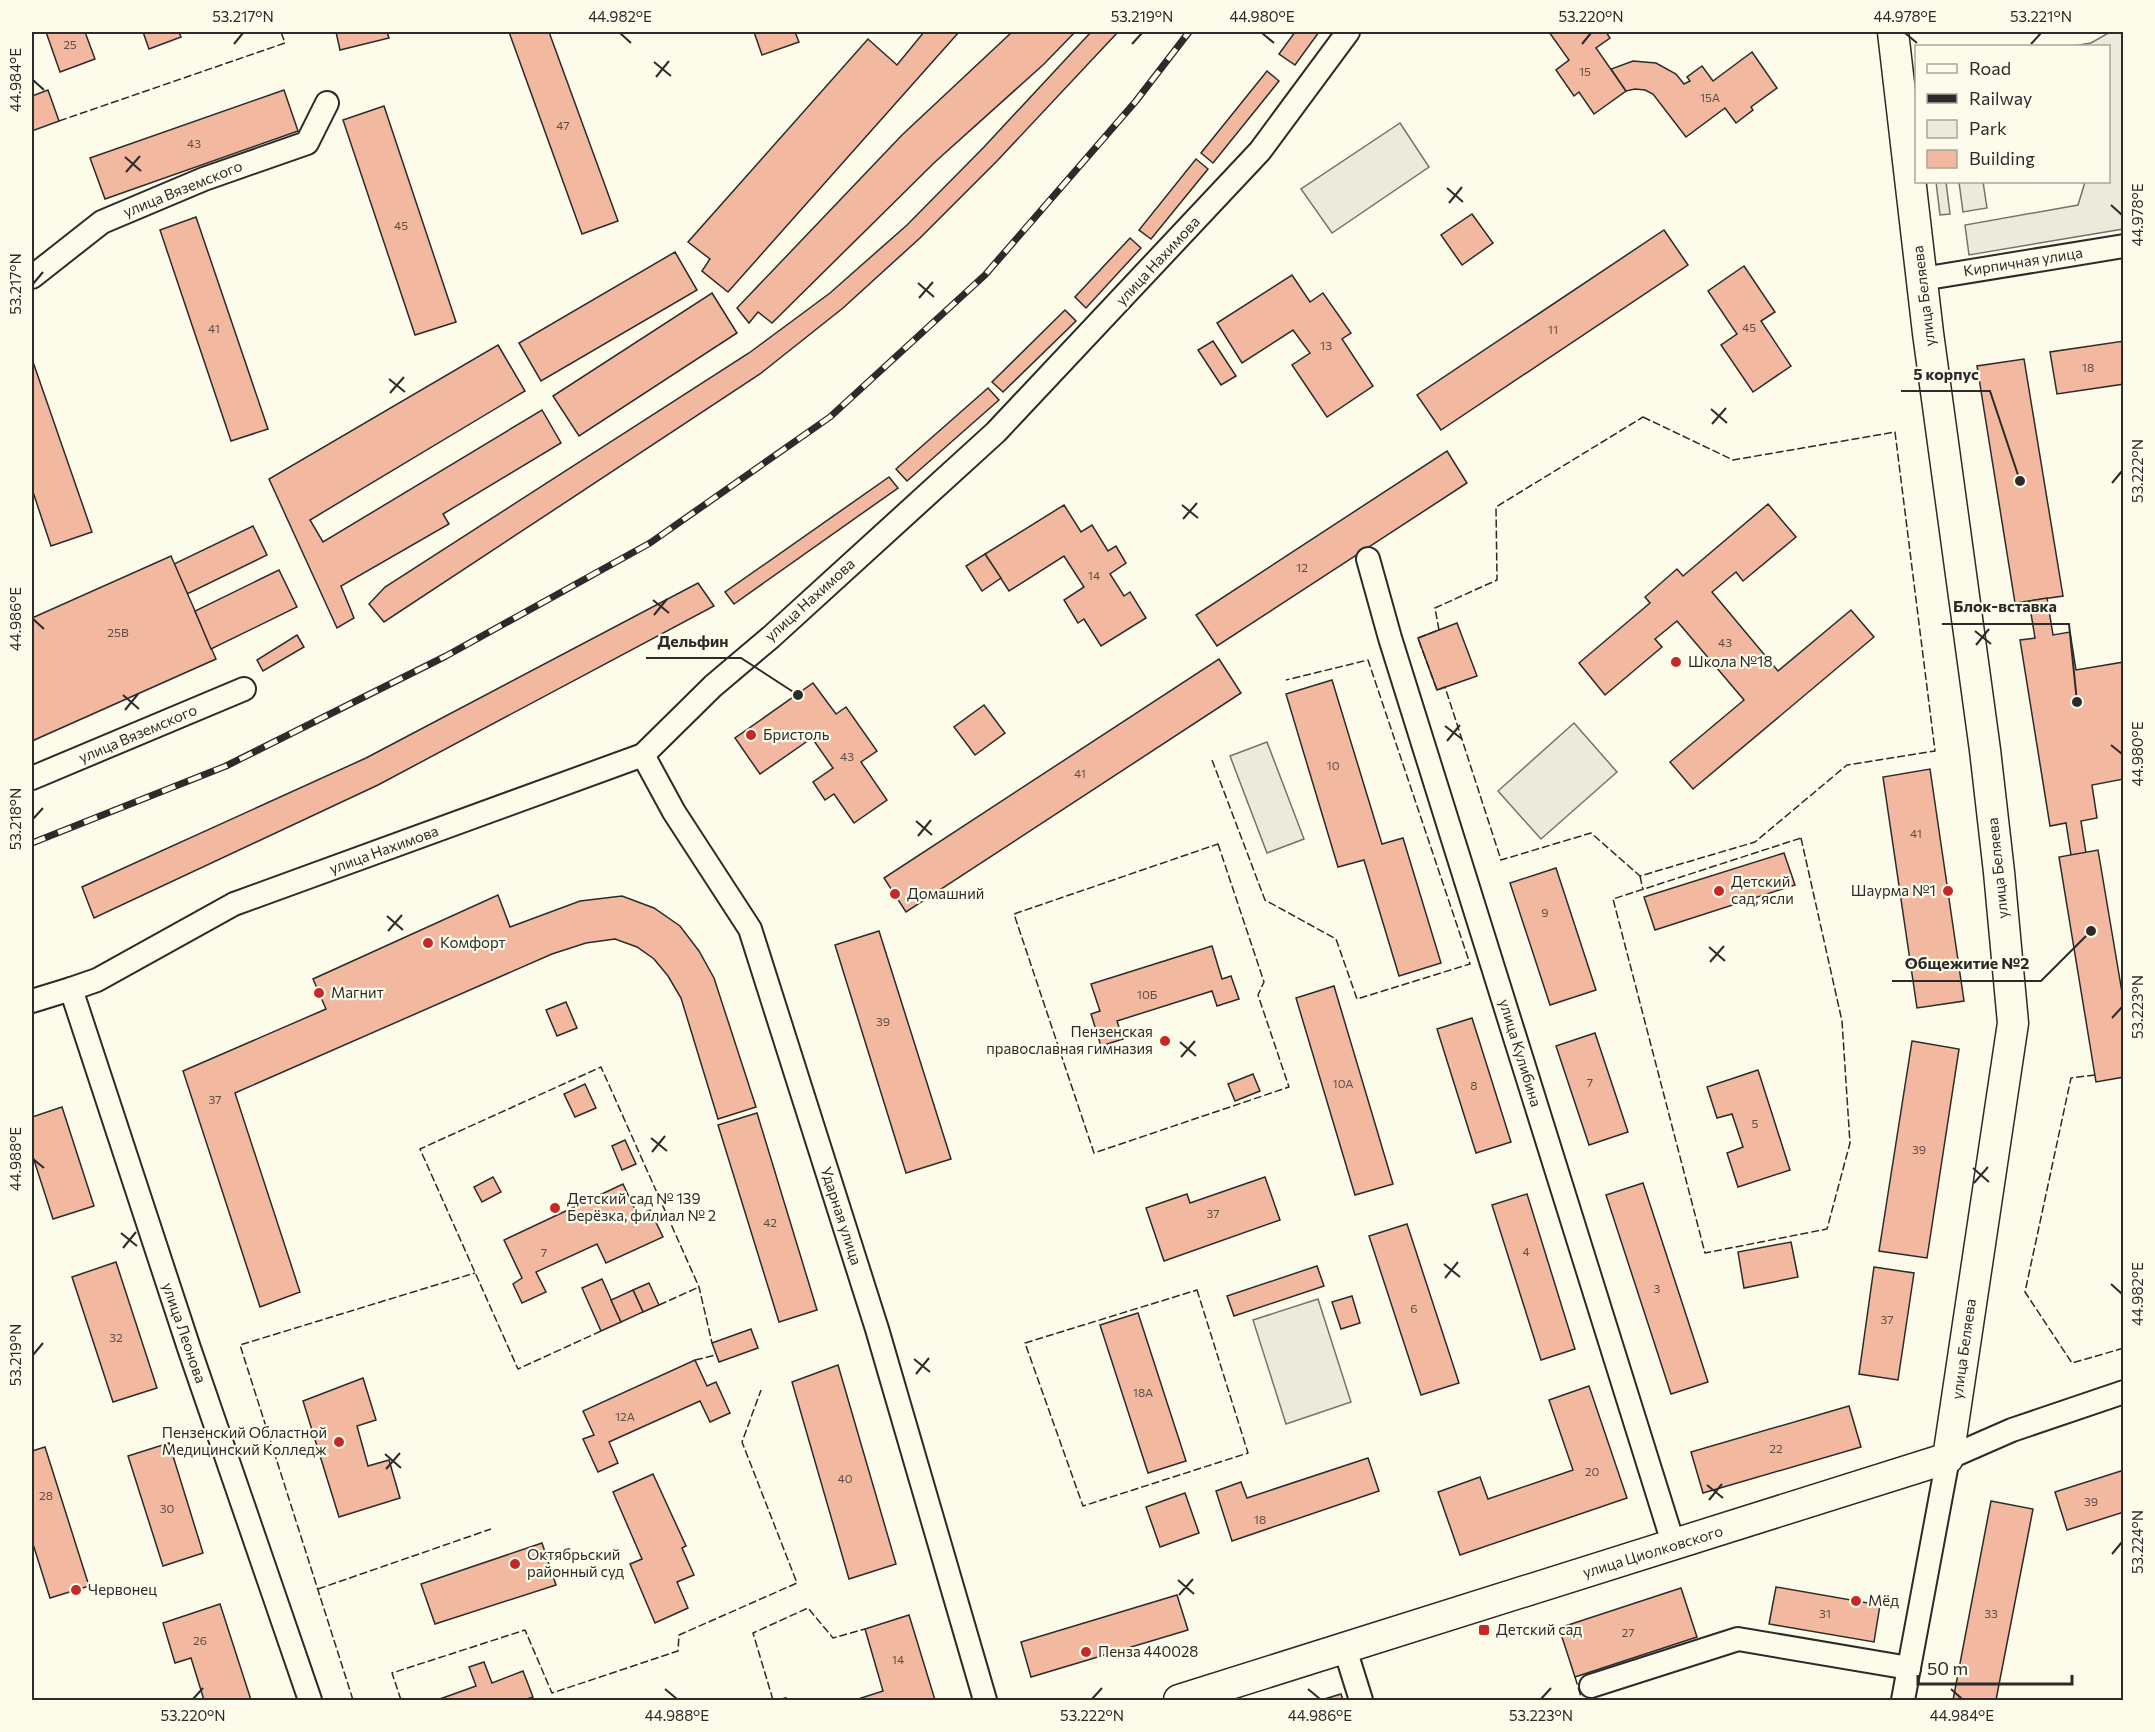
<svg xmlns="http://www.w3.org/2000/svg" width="2155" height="1732" viewBox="0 0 2155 1732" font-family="Commissioner,sans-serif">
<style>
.green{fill:#ecebdb;stroke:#74746e;stroke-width:1.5}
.building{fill:#f2b8a0;stroke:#2b2b2b;stroke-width:1.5}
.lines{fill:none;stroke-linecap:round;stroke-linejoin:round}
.minor-casing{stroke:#2b2b2b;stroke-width:26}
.major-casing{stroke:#2b2b2b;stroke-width:33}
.minor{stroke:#fdfbea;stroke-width:22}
.major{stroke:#fdfbea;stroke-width:30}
.rail-casing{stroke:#2b2b2b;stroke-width:7}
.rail{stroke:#fdfbea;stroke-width:4.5;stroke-dasharray:14;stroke-linecap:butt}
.fence{stroke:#2b2b2b;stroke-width:1.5;stroke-dasharray:8 3;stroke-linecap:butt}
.ticks{fill:none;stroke:#2b2b2b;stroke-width:2}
.poi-dot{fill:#c62828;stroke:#fdfbea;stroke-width:2}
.labels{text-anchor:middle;stroke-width:4.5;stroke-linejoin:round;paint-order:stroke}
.number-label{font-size:12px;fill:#5d4e48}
.street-label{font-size:15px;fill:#2b2b2b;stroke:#fdfbea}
.poi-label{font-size:15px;fill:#2b2b2b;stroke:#fdfbea;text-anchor:start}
.leader{fill:none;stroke:#2b2b2b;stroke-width:2}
.callout-dot{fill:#2b2b2b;stroke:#fdfbea;stroke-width:2}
.callout-label{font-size:16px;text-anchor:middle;font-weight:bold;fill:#2b2b2b;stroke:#fdfbea;stroke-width:4.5;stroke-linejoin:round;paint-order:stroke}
.neatline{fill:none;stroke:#2b2b2b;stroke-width:2}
.ticks-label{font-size:15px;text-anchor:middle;fill:#2b2b2b}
</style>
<rect width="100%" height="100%" fill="#fdfbea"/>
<g class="green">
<path d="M2110,32H2123V229L1969,255L1965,225L2078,205L2085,182H2108V46H2073L2091,43Z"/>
<path d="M1400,123L1429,167L1332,233L1301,189Z"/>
<path d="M1936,182H1946L1950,214L1940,215Z"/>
<path d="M1959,182H1983L1987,208L1963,212Z"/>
<path d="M1574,723L1617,772L1541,839L1498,791Z"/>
<path d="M1267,742L1304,839L1267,853L1230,756Z"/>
<path d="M1318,1299L1351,1402L1286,1424L1253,1320Z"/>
</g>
<g class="building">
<path d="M46,32H85L95,59L60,72Z"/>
<path d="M143,32H179L181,37L149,49Z"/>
<path d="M336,32H387L389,38L340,50Z"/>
<path d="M509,32H549L618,221L582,234Z"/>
<path d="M754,32H795L799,42L762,55Z"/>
<path d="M924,32H959L728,292L702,271L710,259L688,242L868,39L897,65Z"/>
<path d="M1012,32H1075L1044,64L935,162L772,323L758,312L749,323L737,308L902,135Z"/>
<path d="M1091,32H1118L997,161L920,238L843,308L760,374L384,622L369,604L385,587L749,353L830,293L907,225L984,147Z"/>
<path d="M1295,32H1319L1295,65L1279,54Z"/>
<path d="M1549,32H1606L1610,38L1596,48L1626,91L1594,114L1579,92L1574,96L1556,70L1569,60Z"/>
<path d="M1752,52L1777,88L1751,107L1753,110L1736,123L1725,108L1686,137L1653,94L1645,90L1635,89L1626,91L1611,69L1633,61L1656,63L1676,74L1684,84L1690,81L1687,77L1702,66L1713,81Z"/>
<path d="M1267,71L1279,81L1213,163L1201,153Z"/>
<path d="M48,90L59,121L32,131V96Z"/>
<path d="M284,90L298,131L105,199L90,158Z"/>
<path d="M384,106L456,322L415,335L343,120Z"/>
<path d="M1196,159L1208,169L1151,239L1139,230Z"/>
<path d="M1472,214L1493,243L1462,265L1441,235Z"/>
<path d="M196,217L268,429L231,441L160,230Z"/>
<path d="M1664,230L1688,265L1441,430L1417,395Z"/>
<path d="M1130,238L1141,248L1086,308L1075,297Z"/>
<path d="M675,252L697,290L541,381L519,343Z"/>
<path d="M1744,266L1775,312L1761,321L1791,366L1753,392L1721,345L1737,334L1708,291Z"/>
<path d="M1292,275L1310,302L1323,293L1351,333L1342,339L1373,386L1327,417L1292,365L1310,353L1293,330L1242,363L1217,323Z"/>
<path d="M712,293L737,333L579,436L553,396Z"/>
<path d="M1065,310L1076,321L1003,392L992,382Z"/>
<path d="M1213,341L1236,376L1221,385L1198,350Z"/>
<path d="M2124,341V384L2057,394L2050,352Z"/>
<path d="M498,345L525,391L310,520L323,542L542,410L561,443L443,514L449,524L341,586L354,618L337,628L269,479Z"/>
<path d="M32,359L92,532L51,546L32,489Z"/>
<path d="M2024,359L2063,596L2015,603L1977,366Z"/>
<path d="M988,388L999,400L907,481L896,469Z"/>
<path d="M1447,451L1467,483L1217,646L1196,615Z"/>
<path d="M889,477L898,488L734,604L725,592Z"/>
<path d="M1768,504L1796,537L1743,581L1736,572L1712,592L1778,671L1851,610L1874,637L1693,789L1670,762L1744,700L1677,621L1655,639L1662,647L1605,695L1579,663L1650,603L1645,597L1677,569L1683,576Z"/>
<path d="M1064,505L1081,532L1092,525L1108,551L1116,546L1126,563L1110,574L1124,596L1130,592L1146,618L1101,646L1084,619L1078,623L1064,600L1084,587L1064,556L1009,591L985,554Z"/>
<path d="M253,526L267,555L187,594L174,564Z"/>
<path d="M985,554L1001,578L982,591L966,566Z"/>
<path d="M171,556L216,659L32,741V618Z"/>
<path d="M279,570L297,607L211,649L195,611Z"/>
<path d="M698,583L714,606L378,785L94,918L82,887L366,758Z"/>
<path d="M2047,598L2053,635L2070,632L2076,670L2124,662V779L2092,785L2097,818L2081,821L2086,853L2071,855L2066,823L2050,826L2020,640L2035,638L2029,601Z"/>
<path d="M1457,623L1477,676L1437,690L1418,638Z"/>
<path d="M297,635L304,647L263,671L257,660Z"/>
<path d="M1219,659L1241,693L906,912L884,878Z"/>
<path d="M1332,680L1382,844L1403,838L1441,963L1399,976L1364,860L1338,867L1286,694Z"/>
<path d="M813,683L836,714L846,707L877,751L861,762L887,800L854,823L834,794L825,800L813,782L833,768L812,738L760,774L735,738Z"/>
<path d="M984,705L1005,733L975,755L954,727Z"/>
<path d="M1930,769L1964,1001L1917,1008L1883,777Z"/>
<path d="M2098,850L2124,1004V1077L2096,1082L2059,857Z"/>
<path d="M1784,853L1795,885L1655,930L1644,897Z"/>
<path d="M1556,868L1596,990L1550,1005L1510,883Z"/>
<path d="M498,895L510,927L580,901L622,896L654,908L680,926L699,951L714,978L756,1107L718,1119L681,998L668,976L654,959L637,947L615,939L586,943L552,954L235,1093L300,1292L260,1307L183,1071L326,1009L313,979Z"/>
<path d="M879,931L951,1159L906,1173L835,945Z"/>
<path d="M1212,946L1222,979L1231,976L1239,999L1217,1006L1212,991L1117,1021L1123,1039L1101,1046L1091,1014L1100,1011L1091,984Z"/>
<path d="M1334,986L1393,1184L1355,1195L1296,998Z"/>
<path d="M566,1002L577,1028L557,1036L546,1010Z"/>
<path d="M1472,1018L1511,1142L1476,1153L1437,1029Z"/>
<path d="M1595,1033L1628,1132L1589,1145L1556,1046Z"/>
<path d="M1912,1041L1959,1049L1927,1258L1879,1251Z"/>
<path d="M1758,1070L1790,1170L1738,1187L1727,1153L1743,1147L1732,1114L1717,1118L1707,1087Z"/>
<path d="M1253,1074L1260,1091L1235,1101L1228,1084Z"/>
<path d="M585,1084L596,1108L575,1117L564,1094Z"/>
<path d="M62,1107L94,1206L53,1219L32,1154V1117Z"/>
<path d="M757,1113L817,1310L779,1322L718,1125Z"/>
<path d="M625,1140L636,1164L622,1170L612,1146Z"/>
<path d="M493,1177L501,1192L482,1202L474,1187Z"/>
<path d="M1265,1177L1280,1220L1164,1261L1146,1208L1187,1194L1190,1203Z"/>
<path d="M1643,1183L1708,1382L1671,1394L1606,1195Z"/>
<path d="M623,1184L638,1216L650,1210L663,1237L606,1263L597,1244L536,1272L546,1292L522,1303L513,1284L522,1278L504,1240Z"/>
<path d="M1527,1194L1575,1349L1541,1360L1492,1205Z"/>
<path d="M1407,1224L1459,1383L1421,1395L1369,1236Z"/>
<path d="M1791,1242L1798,1277L1744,1288L1738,1252Z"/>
<path d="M116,1262L157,1388L113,1402L72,1277Z"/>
<path d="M1317,1266L1324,1286L1234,1316L1227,1296Z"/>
<path d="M1874,1267L1914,1273L1898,1380L1859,1374Z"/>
<path d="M602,1279L621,1322L601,1331L582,1288Z"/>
<path d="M649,1283L659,1305L643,1312L633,1290Z"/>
<path d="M633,1290L643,1312L621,1322L611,1300Z"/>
<path d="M1352,1296L1360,1323L1341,1329L1332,1302Z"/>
<path d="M1138,1313L1186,1461L1148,1473L1100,1325Z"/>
<path d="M751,1329L758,1348L719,1362L712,1343Z"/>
<path d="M695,1360L707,1386L716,1382L730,1413L710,1422L700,1401L609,1442L618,1463L598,1472L583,1439L594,1435L583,1411Z"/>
<path d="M838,1365L896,1564L849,1579L792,1382Z"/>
<path d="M363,1378L376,1420L357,1426L368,1466L389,1460L400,1498L339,1517L303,1401Z"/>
<path d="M1589,1386L1627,1498L1460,1555L1438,1492L1480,1477L1488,1499L1573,1470L1549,1400Z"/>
<path d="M1849,1406L1861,1447L1703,1493L1691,1452Z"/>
<path d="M169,1443L203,1553L163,1566L128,1456Z"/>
<path d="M45,1447L89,1586L50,1598L32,1541V1451Z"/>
<path d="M1368,1458L1379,1491L1232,1541L1216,1491L1241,1482L1247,1498Z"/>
<path d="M2124,1470V1512L2067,1530L2055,1492Z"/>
<path d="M653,1474L686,1546L682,1548L694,1575L677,1582L688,1608L655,1623L630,1564L642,1559L613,1492Z"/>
<path d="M1185,1493L1199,1533L1160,1547L1146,1507Z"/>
<path d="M1991,1501L2033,1509L2028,1535L1996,1700H1953Z"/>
<path d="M542,1543L556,1585L435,1624L421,1584Z"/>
<path d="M1776,1587L1880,1605L1874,1642L1769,1624Z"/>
<path d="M1681,1588L1697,1637L1575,1677L1559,1628Z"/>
<path d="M1177,1595L1188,1630L1031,1677L1021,1642Z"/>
<path d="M220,1604L251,1700H204L191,1658L175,1663L163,1623Z"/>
<path d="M909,1615L935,1700H855L883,1691L865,1629Z"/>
<path d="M484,1662L492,1683L523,1671L533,1697L524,1700H437L476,1686L469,1667Z"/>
<path d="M1341,1694L1343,1700H1321Z"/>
</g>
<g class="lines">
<defs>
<g id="minor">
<path d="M32,277L102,222L204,179L307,143L327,103"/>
<path d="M1922,279L2124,246"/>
<path d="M1368,559L1390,638L1674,1546"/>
<path d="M643,755L674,812L750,929L877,1329L985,1700"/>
<path d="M32,778L244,689"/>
<path d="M32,1001L71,989"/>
<path d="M1345,1649L1361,1700"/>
<path d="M1591,1686L1738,1639L1909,1668"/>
<path d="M310,1700L189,1348L71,989L97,980L234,904L643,755L713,686L771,637L996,432L1260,151L1348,32"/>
<path d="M1903,1700L1948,1458L2012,1430L2124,1392"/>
</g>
<path id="major" d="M1179,1700L1948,1458L2013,1023L1999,872L1985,750L1928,333L1893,32"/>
</defs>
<use href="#minor" class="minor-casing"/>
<use href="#major" class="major-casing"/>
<use href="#minor" class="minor"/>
<use href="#major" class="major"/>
<defs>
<path id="rail" d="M32,843L226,766L446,656L650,543L830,417L985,275L1136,101L1189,32"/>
</defs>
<use href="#rail" class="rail-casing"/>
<use href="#rail" class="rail"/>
<g class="fence">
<path d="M59,121L285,43L281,32"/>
<path d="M1643,417L1733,460L1895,432L1935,751L1847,765L1755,842L1640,876L1591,833L1501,860L1445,687L1437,690L1418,638L1439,630L1435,608L1497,580L1496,507Z"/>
<path d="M1212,760L1265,900L1336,939L1357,999L1470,964L1368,660L1286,680"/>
<path d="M1801,838L1842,1021L1850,1143L1827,1229L1705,1253L1613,899Z"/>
<path d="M1218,844L1264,982L1258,995L1289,1087L1094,1153L1014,914Z"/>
<path d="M1640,876L1643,890"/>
<path d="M2095,1075L2071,1078L2025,1292L2072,1363L2124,1348"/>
<path d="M1197,1290L1248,1453L1083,1506L1025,1343Z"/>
<path d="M659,1305L699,1287"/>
<path d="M601,1331L518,1369L420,1149L601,1067L699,1287L712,1343"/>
<path d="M695,1360L716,1355"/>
<path d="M318,1589L491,1529"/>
<path d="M1575,1677L1582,1700"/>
<path d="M353,1700L240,1345L475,1273"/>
<path d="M401,1700L392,1673L525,1630L552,1693L678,1651L679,1635L797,1583L742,1442L761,1390"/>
<path d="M773,1700L753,1633L808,1608L833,1638L865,1629"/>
<path d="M779,1700L788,1697L789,1700"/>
</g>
</g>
<path class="ticks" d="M620,33L631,43M1262,33L1274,43M1905,33L1917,43M234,44L243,33M1132,44L1142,33M1582,44L1591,33M2031,44L2041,33M654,62L671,76M656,77L669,61M33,80L44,90M125,157L141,171M126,172L140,156M1447,188L1463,202M1449,203L1462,187M2111,205L2122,215M918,283L934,297M33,284L43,272M919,298L933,282M389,379L405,392M390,393L404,377M1711,409L1727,423M1712,424L1726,408M2112,483L2122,471M1182,505L1198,518M1183,519L1197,503M653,600L669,613M654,615L667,599M33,619L44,629M1975,631L1991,644M1976,645L1989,629M123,695L139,709M125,710L138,694M1445,726L1462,739M1447,741L1460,725M2111,745L2122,754M33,819L43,808M916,821L932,835M918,836L931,820M387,916L403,930M388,931L402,915M1709,947L1725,961M1710,962L1724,946M2112,1018L2122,1007M1180,1042L1196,1056M1181,1057L1195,1041M651,1138L667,1151M652,1152L665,1136M33,1159L44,1168M1973,1168L1989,1182M1974,1183L1988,1167M121,1233L137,1246M123,1248L136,1232M1444,1264L1460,1277M1445,1278L1458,1262M2111,1284L2122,1294M33,1355L43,1343M914,1359L930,1372M916,1374L929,1358M385,1454L401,1468M386,1469L400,1453M1707,1485L1723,1498M1709,1500L1722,1484M2112,1554L2122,1542M1178,1580L1194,1594M1179,1595L1193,1579M665,1689L677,1699M1308,1689L1320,1699M1951,1689L1962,1699M193,1699L203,1688M1092,1699L1102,1688M1541,1699L1551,1688"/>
<g class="poi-dot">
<circle cx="1676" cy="662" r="6"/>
<circle cx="751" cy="735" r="6"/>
<circle cx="1719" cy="891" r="6"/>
<circle cx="1948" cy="891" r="6"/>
<circle cx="895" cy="894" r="6"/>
<circle cx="428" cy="943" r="6"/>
<circle cx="319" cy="993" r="6"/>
<circle cx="1165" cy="1041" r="6"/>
<circle cx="555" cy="1208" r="6"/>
<circle cx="339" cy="1442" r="6"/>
<circle cx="515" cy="1564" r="6"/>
<circle cx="76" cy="1590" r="6"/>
<circle cx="1856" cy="1601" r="6"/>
<rect x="1478" y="1624" width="12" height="12" rx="3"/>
<circle cx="1086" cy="1652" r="6"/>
</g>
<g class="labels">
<g class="number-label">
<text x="70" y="49">25</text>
<text x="1585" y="76">15</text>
<text x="1710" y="102">15А</text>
<text x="563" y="130">47</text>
<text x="194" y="148">43</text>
<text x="401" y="230">45</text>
<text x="1749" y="332">45</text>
<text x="214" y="333">41</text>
<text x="1553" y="334">11</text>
<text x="1326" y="350">13</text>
<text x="2088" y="372">18</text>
<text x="1302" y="572">12</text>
<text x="1094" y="580">14</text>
<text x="118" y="637">25В</text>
<text x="1725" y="647">43</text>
<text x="847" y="761">43</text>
<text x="1333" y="770">10</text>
<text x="1080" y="778">41</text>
<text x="1916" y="838">41</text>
<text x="1545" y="917">9</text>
<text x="1147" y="999">10Б</text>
<text x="883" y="1026">39</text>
<text x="1590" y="1087">7</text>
<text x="1343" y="1088">10А</text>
<text x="1474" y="1090">8</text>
<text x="215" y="1104">37</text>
<text x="1755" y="1128">5</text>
<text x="1919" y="1154">39</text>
<text x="1213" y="1218">37</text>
<text x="770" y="1227">42</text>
<text x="1526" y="1256">4</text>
<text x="544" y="1257">7</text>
<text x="1657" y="1293">3</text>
<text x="1414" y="1313">6</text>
<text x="1887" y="1324">37</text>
<text x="116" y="1342">32</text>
<text x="1143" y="1397">18А</text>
<text x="625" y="1421">12А</text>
<text x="1776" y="1453">22</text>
<text x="1592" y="1476">20</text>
<text x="845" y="1483">40</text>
<text x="46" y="1500">28</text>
<text x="2091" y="1506">39</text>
<text x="167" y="1513">30</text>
<text x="1260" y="1524">18</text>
<text x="1825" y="1618">31</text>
<text x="1991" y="1618">33</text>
<text x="1628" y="1637">27</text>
<text x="200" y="1645">26</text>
<text x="898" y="1664">14</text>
</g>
<g class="street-label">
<text transform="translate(183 189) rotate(-22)" y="5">улица Вяземского</text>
<text transform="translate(1158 261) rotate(-47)" y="5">улица Нахимова</text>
<text transform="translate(2023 262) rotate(-9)" y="5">Кирпичная улица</text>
<text transform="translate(1924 296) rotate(-97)" y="5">улица Беляева</text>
<text transform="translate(810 600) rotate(-42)" y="5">улица Нахимова</text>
<text transform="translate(138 734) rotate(-23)" y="5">улица Вяземского</text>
<text transform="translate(384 850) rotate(-20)" y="5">улица Нахимова</text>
<text transform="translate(1998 868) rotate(-96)" y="5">улица Беляева</text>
<text transform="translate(1520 1053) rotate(73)" y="5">улица Кулибина</text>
<text transform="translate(841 1216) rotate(72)" y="5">Ударная улица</text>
<text transform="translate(184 1333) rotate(71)" y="5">улица Леонова</text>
<text transform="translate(1964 1349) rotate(-82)" y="5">улица Беляева</text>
<text transform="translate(1653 1552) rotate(-17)" y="5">улица Циолковского</text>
</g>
<g class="poi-label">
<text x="1688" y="667">Школа №18</text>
<text x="763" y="740">Бристоль</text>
<text x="1731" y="887">Детский<tspan x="1731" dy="17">сад, ясли</tspan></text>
<text x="1936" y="896" text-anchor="end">Шаурма №1</text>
<text x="907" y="899">Домашний</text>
<text x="440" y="948">Комфорт</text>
<text x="331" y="998">Магнит</text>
<text x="1153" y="1037" text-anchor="end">Пензенская<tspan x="1153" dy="17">православная гимназия</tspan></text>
<text x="567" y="1204">Детский сад № 139<tspan x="567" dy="17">Берёзка, филиал № 2</tspan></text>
<text x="327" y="1438" text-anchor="end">Пензенский Областной<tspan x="327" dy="17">Медицинский Колледж</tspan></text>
<text x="527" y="1560">Октябрьский<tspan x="527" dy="17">районный суд</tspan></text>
<text x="88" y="1595">Червонец</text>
<text x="1868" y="1606">Мёд</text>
<text x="1496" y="1635">Детский сад</text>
<text x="1098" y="1657">Пенза 440028</text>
</g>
</g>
<path class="leader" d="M2020 481L1990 391H1901M2077 702L2069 624H1942M798 695L741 658H646M2091 931L2041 981H1892"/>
<g class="callout-dot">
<circle cx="2020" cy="481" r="6"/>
<circle cx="2077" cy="702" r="6"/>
<circle cx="798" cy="695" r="6"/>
<circle cx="2091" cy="931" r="6"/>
</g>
<g class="callout-label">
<text x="1946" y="380">5 корпус</text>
<text x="2005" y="612">Блок-вставка</text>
<text x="693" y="647">Дельфин</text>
<text x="1967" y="969">Общежитие №2</text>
</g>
<rect width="2155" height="1732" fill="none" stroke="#fdfbea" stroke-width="66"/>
<rect x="1915" y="45" width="195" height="138" fill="#fdfbea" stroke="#a9a89e" stroke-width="1.5"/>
<rect x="1927" y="64" width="30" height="9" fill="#fdfbea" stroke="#a9a89e" stroke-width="1.5"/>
<text x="1969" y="75" font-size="18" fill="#2b2b2b">Road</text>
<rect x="1927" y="94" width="30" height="9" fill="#2b2b2b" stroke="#a9a89e" stroke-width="1.5"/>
<text x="1969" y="105" font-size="18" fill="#2b2b2b">Railway</text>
<rect x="1927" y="120" width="30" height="18" fill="#ecebdb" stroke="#a9a89e" stroke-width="1.5"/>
<text x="1969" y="135" font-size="18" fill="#2b2b2b">Park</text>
<rect x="1927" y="150" width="30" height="18" fill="#f2b8a0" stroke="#a9a89e" stroke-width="1.5"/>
<text x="1969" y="165" font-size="18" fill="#2b2b2b">Building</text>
<path d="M1918 1675v9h154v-9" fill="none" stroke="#2b2b2b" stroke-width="3"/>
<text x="1927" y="1675" font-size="18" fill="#2b2b2b" stroke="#fdfbea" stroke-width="4.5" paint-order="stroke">50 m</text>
<rect x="33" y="33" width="2089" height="1666" class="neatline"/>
<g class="ticks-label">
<text x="243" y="22">53.217°N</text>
<text x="620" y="22">44.982°E</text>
<text x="1142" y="22">53.219°N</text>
<text x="1262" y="22">44.980°E</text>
<text x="1591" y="22">53.220°N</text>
<text x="1905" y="22">44.978°E</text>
<text x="2041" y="22">53.221°N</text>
<text transform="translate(16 80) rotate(-90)" y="5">44.984°E</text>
<text transform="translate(2138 215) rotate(-90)" y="5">44.978°E</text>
<text transform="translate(16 284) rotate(-90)" y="5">53.217°N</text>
<text transform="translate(2138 471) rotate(-90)" y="5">53.222°N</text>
<text transform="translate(16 619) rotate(-90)" y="5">44.986°E</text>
<text transform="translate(2138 754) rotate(-90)" y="5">44.980°E</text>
<text transform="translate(16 819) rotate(-90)" y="5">53.218°N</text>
<text transform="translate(2138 1007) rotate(-90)" y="5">53.223°N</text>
<text transform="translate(16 1159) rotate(-90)" y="5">44.988°E</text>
<text transform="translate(2138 1294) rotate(-90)" y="5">44.982°E</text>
<text transform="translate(16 1355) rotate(-90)" y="5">53.219°N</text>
<text transform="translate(2138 1542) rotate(-90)" y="5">53.224°N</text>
<text x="193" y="1721">53.220°N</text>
<text x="677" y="1721">44.988°E</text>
<text x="1092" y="1721">53.222°N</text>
<text x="1320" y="1721">44.986°E</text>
<text x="1541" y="1721">53.223°N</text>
<text x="1962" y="1721">44.984°E</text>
</g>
</svg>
